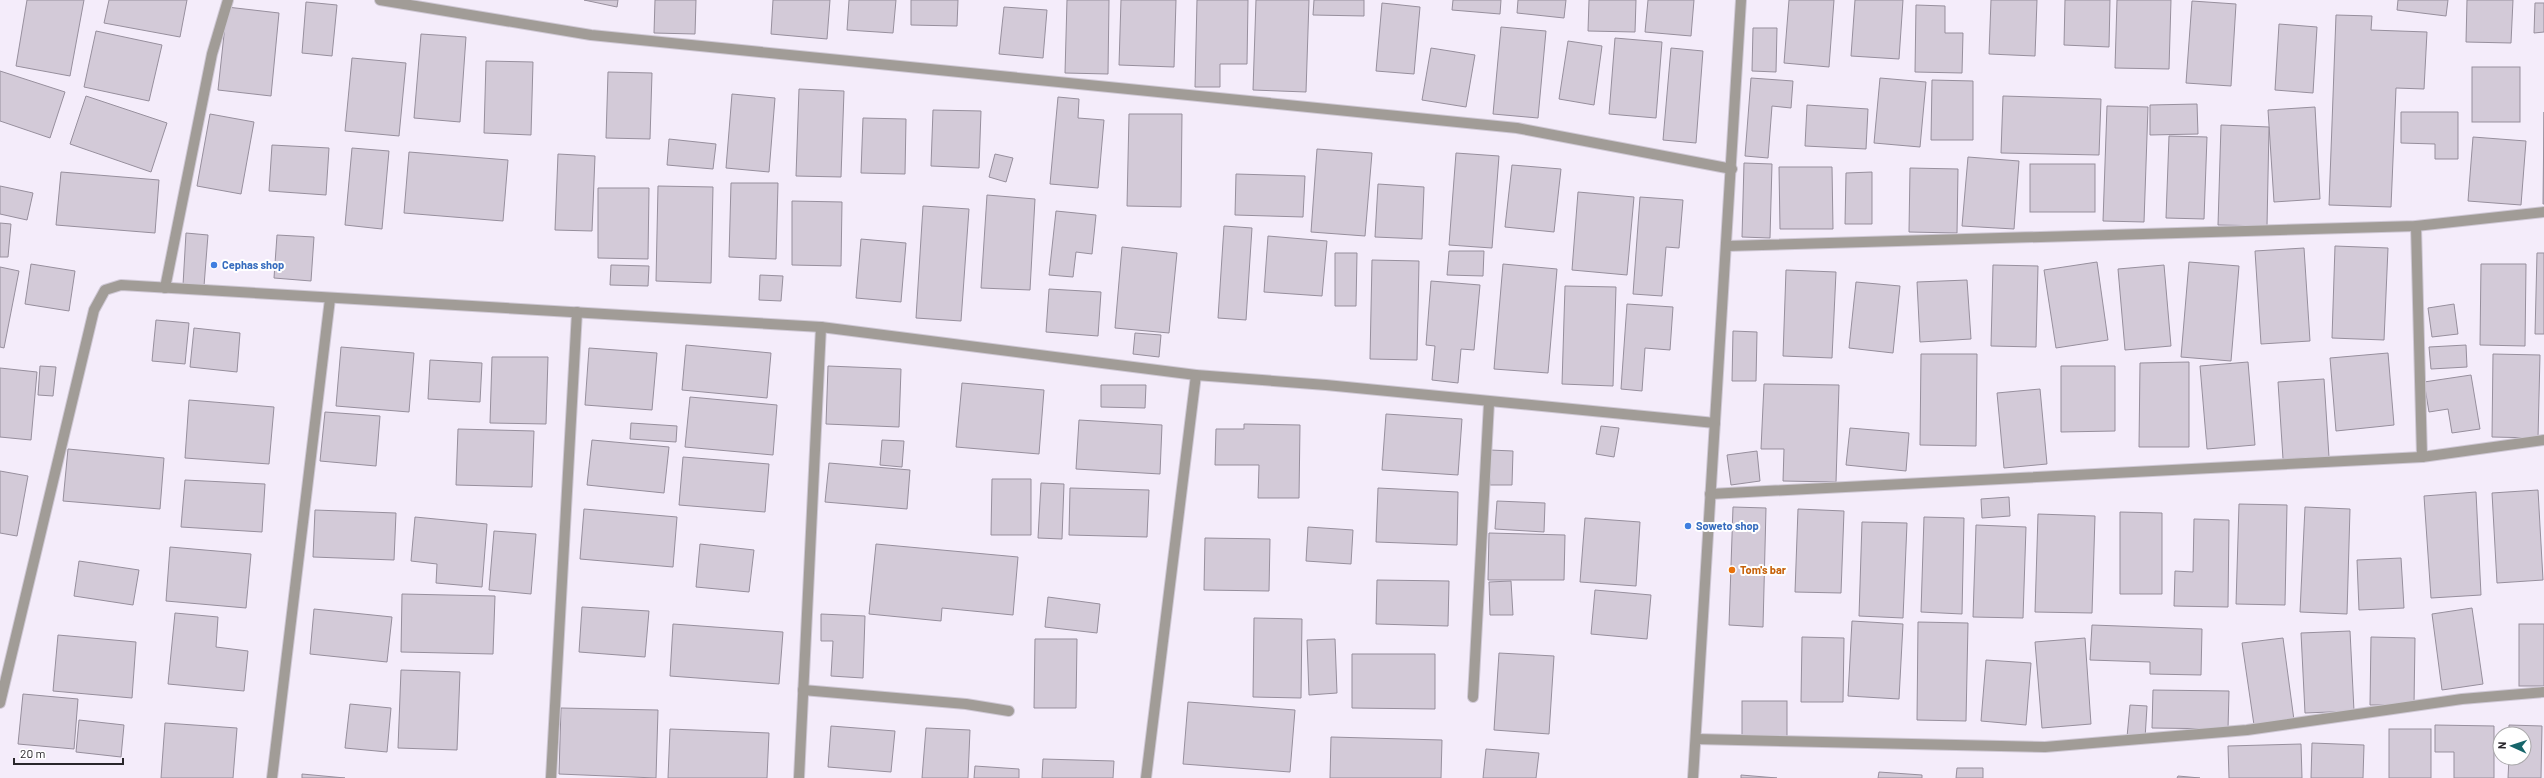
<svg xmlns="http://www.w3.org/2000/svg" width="2544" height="778" viewBox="0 0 2544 778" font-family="Barlow,sans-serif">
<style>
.building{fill:#d3cad8;stroke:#978f9d}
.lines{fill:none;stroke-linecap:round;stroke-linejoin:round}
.minor-casing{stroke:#cfc8d5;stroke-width:12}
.minor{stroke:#a19c97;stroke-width:10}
.shop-dot{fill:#3f7fe0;stroke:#fff;stroke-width:1.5}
.food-dot{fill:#e8710a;stroke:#fff;stroke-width:1.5}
.labels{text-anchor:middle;stroke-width:4;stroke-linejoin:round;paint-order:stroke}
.shop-label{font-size:11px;font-weight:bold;fill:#366cbe;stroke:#fff;text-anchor:start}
.food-label{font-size:11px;font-weight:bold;fill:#c56008;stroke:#fff;text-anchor:start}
</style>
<rect width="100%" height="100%" fill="#f4ecfa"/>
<g class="building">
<path d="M27,0H84L70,76L16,66Z"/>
<path d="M109,0H187L180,37L104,23Z"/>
<path d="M584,0H618L617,7Z"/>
<path d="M655,0H696L695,34L654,33Z"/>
<path d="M773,0H830L827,39L771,34Z"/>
<path d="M849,0H896L893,33L847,30Z"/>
<path d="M911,0H958L957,26L911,25Z"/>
<path d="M1067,0H1109L1108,74L1065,73Z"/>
<path d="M1121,0H1176L1174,67L1119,65Z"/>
<path d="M1197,0H1248L1247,64H1220V87H1195Z"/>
<path d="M1256,0H1309L1306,92L1253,90Z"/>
<path d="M1314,0H1364V16L1313,15Z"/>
<path d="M1453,0H1501L1500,14L1452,10Z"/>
<path d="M1518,0H1566L1564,18L1517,13Z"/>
<path d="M1589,0H1636L1635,32L1588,31Z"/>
<path d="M1648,0H1694L1691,36L1645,32Z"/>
<path d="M1789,0H1834L1829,67L1784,63Z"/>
<path d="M1855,0H1903L1899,59L1851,56Z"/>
<path d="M1991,0H2037L2035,56L1989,54Z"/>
<path d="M2065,0H2110L2109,47L2064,45Z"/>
<path d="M2117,0H2171L2169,69L2115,68Z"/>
<path d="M2398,0H2448L2446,16L2397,10Z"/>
<path d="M2467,0H2513L2511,43L2466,42Z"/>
<path d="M2192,1L2236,4L2231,86L2186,83Z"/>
<path d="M306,2L337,5L332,56L302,53Z"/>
<path d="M1382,3L1420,7L1414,74L1376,71Z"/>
<path d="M2535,3H2544V32L2534,33Z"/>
<path d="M1916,5L1945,6V33H1963L1962,73L1915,72Z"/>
<path d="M227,7L279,13L271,96L218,90Z"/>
<path d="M1004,7L1047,10L1043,58L999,54Z"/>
<path d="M2336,15L2372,16L2371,30L2427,32L2424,89L2396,88L2391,207L2329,205Z"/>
<path d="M2279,24L2317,27L2313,93L2275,90Z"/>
<path d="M1501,27L1546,31L1538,118L1493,114Z"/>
<path d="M1753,28H1777L1776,72L1752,71Z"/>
<path d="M96,31L162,45L149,101L84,87Z"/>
<path d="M421,34L466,37L460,122L414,118Z"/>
<path d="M1615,38L1662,42L1656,118L1609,114Z"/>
<path d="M1568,41L1602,46L1594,105L1559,99Z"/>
<path d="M1431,48L1475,55L1466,107L1422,100Z"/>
<path d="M1671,48L1703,51L1696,143L1663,140Z"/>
<path d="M352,58L406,63L399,136L345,131Z"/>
<path d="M486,61L533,62L531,135L484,133Z"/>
<rect x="2472" y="67" width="48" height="55"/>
<path d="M0,71L65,92L50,138L0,121Z"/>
<path d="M608,72L652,73L650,139L606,138Z"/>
<path d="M1751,78L1793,81L1791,108L1772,106L1768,158L1745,156Z"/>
<path d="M1880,78L1926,82L1920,147L1874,143Z"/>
<path d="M1932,80L1973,81V140H1931Z"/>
<path d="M799,89L844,91L841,177L796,176Z"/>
<path d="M732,94L775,98L769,172L726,168Z"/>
<path d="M86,96L167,123L151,172L70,144Z"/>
<path d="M2003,96L2101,99L2099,155L2001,153Z"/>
<path d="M1058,97L1079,99L1078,118L1104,120L1098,188L1050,184Z"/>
<path d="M2197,104L2198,134L2150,135V105Z"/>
<path d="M1807,105L1868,109L1866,149L1805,146Z"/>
<path d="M2107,106L2148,107L2144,222L2103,221Z"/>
<path d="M2315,107L2320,199L2274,202L2268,110Z"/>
<path d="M933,110L981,111L979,168L931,166Z"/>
<path d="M2401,112H2458V159H2435V144L2401,143Z"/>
<path d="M2544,112V204H2543Z"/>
<path d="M210,114L254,122L241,194L197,186Z"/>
<path d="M1129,114H1182L1181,207L1127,206Z"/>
<path d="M863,118L906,119L905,174L861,173Z"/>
<path d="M2221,125L2269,127L2267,226L2218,225Z"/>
<path d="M2169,136L2207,137L2204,219L2166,218Z"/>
<path d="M2473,137L2526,141L2521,205L2468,201Z"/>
<path d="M669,139L716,144L713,169L667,165Z"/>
<path d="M272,145L329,148L326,195L269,191Z"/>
<path d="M352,148L389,151L382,229L345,225Z"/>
<path d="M1317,149L1372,153L1365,236L1311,232Z"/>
<path d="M409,152L508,160L503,221L404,213Z"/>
<path d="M1456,153L1499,156L1492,248L1449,245Z"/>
<path d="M558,154L595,156L592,231L555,230Z"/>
<path d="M995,154L1013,158L1006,182L989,177Z"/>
<path d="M1968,157L2019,161L2014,229L1962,226Z"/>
<path d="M1744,163L1772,164L1770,238L1742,237Z"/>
<rect x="2030" y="164" width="65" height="48"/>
<path d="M1512,165L1561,169L1554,232L1505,227Z"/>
<path d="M1779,167H1832L1833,229H1780Z"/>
<path d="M1910,168L1958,169L1957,233L1909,232Z"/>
<path d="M61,172L159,180L155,233L56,225Z"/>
<path d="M1872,172V224H1845L1846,173Z"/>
<path d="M1236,174L1305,176L1303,217L1235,215Z"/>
<path d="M731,183H778L776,259L729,257Z"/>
<path d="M1378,184L1424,187L1422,239L1375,237Z"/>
<path d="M0,186L33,193L27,220L0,214Z"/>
<path d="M658,186L713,187L711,283L656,281Z"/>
<path d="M598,188H649L648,259L598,258Z"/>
<path d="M1578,192L1634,197L1627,275L1572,270Z"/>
<path d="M987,195L1035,199L1030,290L981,288Z"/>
<path d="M1640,197L1683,200L1679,248L1666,247L1662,296L1633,294Z"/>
<path d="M792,201L842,202L841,266L792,265Z"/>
<path d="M923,206L969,209L961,321L916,318Z"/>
<path d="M1056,211L1096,215L1092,254L1076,252L1073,277L1049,275Z"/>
<path d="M0,223L11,224L8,257H0Z"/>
<path d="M1224,226L1252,228L1246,320L1218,318Z"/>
<path d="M186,233L208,235L204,286L183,285Z"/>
<path d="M277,235L314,237L311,281L274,278Z"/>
<path d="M1268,236L1327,241L1322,296L1264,292Z"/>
<path d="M861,239L906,243L901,302L856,298Z"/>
<path d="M2335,246L2388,248L2384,340L2332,338Z"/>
<path d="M1122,247L1177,253L1169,333L1115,328Z"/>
<path d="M2304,248L2310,341L2261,344L2255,251Z"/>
<path d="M1449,251H1484L1483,276L1447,275Z"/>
<path d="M1335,253H1357L1356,306H1335Z"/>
<path d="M2537,253H2544V334H2535Z"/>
<path d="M1372,260L1419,261L1417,360L1370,359Z"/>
<path d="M2097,262L2108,340L2056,348L2044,270Z"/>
<path d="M2189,262L2239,266L2231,361L2181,357Z"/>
<path d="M31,264L75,271L69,311L25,304Z"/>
<path d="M1503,264L1557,269L1548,373L1494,369Z"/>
<path d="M2481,264H2526L2525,346L2480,345Z"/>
<path d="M611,265L649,266L648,286L610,285Z"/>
<path d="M1993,265L2038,266L2036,347L1991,346Z"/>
<path d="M2164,265L2171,346L2125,350L2118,269Z"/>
<path d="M0,267L19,271L4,348L0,347Z"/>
<path d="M1786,270L1836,272L1832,358L1783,356Z"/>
<path d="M760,275L783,276L781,301L759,300Z"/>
<path d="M1967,280L1971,339L1920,342L1917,282Z"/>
<path d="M1431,281L1480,285L1474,350L1461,349L1458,383L1432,380L1435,346L1426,345Z"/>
<path d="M1856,282L1900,286L1893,353L1849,348Z"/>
<path d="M1565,286L1616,287L1613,386L1562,384Z"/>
<path d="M1049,289L1101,292L1098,336L1046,332Z"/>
<path d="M1627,304L1673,307L1670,350L1645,348L1642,391L1621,389Z"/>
<path d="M2454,304L2458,334L2432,337L2428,308Z"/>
<path d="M156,320L189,323L185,364L152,361Z"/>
<path d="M194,328L240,333L237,372L190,367Z"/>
<path d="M1733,331L1757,332L1756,381H1732Z"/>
<path d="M1135,333L1161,335L1159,357L1133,354Z"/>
<path d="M686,345L771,353L767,398L682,390Z"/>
<path d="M2466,345L2467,367L2431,369L2429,347Z"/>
<path d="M341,347L414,353L409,412L336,406Z"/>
<path d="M589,348L657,353L652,410L585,405Z"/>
<path d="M2388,353L2394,425L2336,431L2330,358Z"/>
<path d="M1921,354H1977L1976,446L1920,445Z"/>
<path d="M2493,354L2540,355L2538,438L2492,437Z"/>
<path d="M492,357H548L546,424L490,423Z"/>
<path d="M430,360L482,363L480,402L428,399Z"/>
<path d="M2189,362V447H2139L2140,363Z"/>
<path d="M2248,362L2255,445L2207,449L2200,366Z"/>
<path d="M40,366L56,367L53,396L38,395Z"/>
<path d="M828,366L901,369L899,427L826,424Z"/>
<path d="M2061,366H2115V431L2061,432Z"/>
<path d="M0,368L37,372L31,440L0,437Z"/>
<path d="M2471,375L2480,429L2452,433L2448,409L2429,412L2424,382Z"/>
<path d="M2324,379L2329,457L2283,459L2278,382Z"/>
<path d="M962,383L1044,390L1039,454L956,447Z"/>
<path d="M1764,384L1839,385L1836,482L1783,481L1784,449H1761Z"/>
<path d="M1101,385H1146L1145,408L1101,407Z"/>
<path d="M2040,389L2047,464L2004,468L1997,393Z"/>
<path d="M690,397L777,405L773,455L685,447Z"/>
<path d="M189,400L274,407L269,464L185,458Z"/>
<path d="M325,412L380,416L376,466L320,461Z"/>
<path d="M1386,414L1462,419L1458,475L1382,470Z"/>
<path d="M1079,420L1162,425L1160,474L1076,469Z"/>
<path d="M631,423L677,426L676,442L630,439Z"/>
<path d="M1244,424L1300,425L1299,498H1258L1259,465H1215L1216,429H1244Z"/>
<path d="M1601,426L1619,428L1614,457L1596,454Z"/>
<path d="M1850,428L1909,433L1906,471L1846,465Z"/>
<path d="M458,429L534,431L532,487L456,485Z"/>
<path d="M592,440L669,447L664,493L587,485Z"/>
<path d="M882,440L904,441L902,467L880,465Z"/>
<path d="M68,449L164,458L160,509L63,501Z"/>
<path d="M1490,450L1513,451L1512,485H1490Z"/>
<path d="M1757,451L1760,481L1731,485L1727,455Z"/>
<path d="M683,457L769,464L765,512L679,505Z"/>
<path d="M829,463L910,470L907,509L825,502Z"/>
<path d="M0,471L28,476L17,536L0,533Z"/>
<path d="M992,479H1031V535H991Z"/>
<path d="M185,480L265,484L262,532L181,527Z"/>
<path d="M1041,483L1064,484L1062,539L1038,538Z"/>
<path d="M1070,488L1149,490L1147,537L1069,535Z"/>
<path d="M1378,488L1458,492L1457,545L1376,542Z"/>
<path d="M2538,490L2543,580L2497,583L2492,493Z"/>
<path d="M2476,492L2481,595L2431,598L2424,496Z"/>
<path d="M2009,497L2010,516L1982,518L1981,499Z"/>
<path d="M1497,501L1545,503L1544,532L1495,529Z"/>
<path d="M2239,504L2287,505L2285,605L2236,604Z"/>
<path d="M1733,507L1766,508L1763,627L1729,625Z"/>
<path d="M2305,507L2350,509L2347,614L2300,612Z"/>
<path d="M584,509L677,517L673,567L580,559Z"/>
<path d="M1798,509L1844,511L1841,593L1795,592Z"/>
<path d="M315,510L396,513L394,560L313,557Z"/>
<path d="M2120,512L2162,513V594H2120Z"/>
<path d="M2038,514L2095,516L2092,613L2035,612Z"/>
<path d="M415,517L487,524L482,587L436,583L437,564L411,561Z"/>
<path d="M1924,517L1964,518L1962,614L1921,612Z"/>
<path d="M1585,518L1640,522L1636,586L1580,582Z"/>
<path d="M2194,519L2229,520L2228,607L2174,606L2175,571L2193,572Z"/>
<path d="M1862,522L1907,523L1903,618L1859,616Z"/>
<path d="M1976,525L2026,527L2023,618L1973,617Z"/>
<path d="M1308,527L1353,530L1351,564L1306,561Z"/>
<path d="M494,531L536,534L531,594L489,590Z"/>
<path d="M1489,533L1565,535L1564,580H1488Z"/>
<path d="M1205,538L1270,539L1269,591L1204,590Z"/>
<path d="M700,544L754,550L749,592L696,587Z"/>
<path d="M876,544L1018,557L1013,615L942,608L941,621L869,614Z"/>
<path d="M170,547L251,554L246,608L166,601Z"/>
<path d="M2401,558L2404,608L2359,610L2357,560Z"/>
<path d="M79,561L139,570L133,605L74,596Z"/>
<path d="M1377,580L1449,581L1448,626L1376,624Z"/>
<path d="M1511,581L1513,615H1490L1489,582Z"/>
<path d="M1595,590L1651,595L1647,639L1591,634Z"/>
<path d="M402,594L495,596L493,654L401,652Z"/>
<path d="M1048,597L1100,604L1097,633L1045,627Z"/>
<path d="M582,607L649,611L645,657L579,652Z"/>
<path d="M2472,608L2483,684L2442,690L2432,614Z"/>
<path d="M314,609L392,617L387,662L310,654Z"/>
<path d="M175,613L218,617L216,647L248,651L244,691L168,684Z"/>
<path d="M821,614L865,616L863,678L831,676L833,641H821Z"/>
<path d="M1254,618L1302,619L1301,698L1253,697Z"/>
<path d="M1852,621L1903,624L1899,699L1848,696Z"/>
<path d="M1918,622L1968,623L1966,721L1917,720Z"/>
<path d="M673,624L783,632L779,684L670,676Z"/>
<rect x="2519" y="624" width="25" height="62"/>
<path d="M2092,625L2202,629L2201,675L2150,674V662L2090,660Z"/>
<path d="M2350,631L2354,711L2305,713L2301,633Z"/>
<path d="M58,635L136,642L132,698L53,691Z"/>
<path d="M1802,637L1844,638L1843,702H1801Z"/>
<path d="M2371,637L2415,638L2414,705H2370Z"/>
<path d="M2085,638L2091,724L2042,728L2035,642Z"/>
<path d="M2283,638L2294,720L2254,725L2242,643Z"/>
<path d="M1035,639H1077L1076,708H1034Z"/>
<path d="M1335,639L1337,693L1309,695L1307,640Z"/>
<path d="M1499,653L1554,656L1549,734L1494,730Z"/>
<path d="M1352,654H1435V709L1352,708Z"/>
<path d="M1986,660L2031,663L2026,725L1981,721Z"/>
<path d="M401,670L460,672L457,750L398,748Z"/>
<path d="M2153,690L2229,691L2228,729L2152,728Z"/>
<path d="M23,694L78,699L74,749L18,744Z"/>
<rect x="1742" y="701" width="45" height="38"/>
<path d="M1188,702L1295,710L1290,772L1183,764Z"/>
<path d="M350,704L391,708L387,752L345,748Z"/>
<path d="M2130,705L2147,706L2145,739L2127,737Z"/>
<path d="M561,708L658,710L656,778L559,774Z"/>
<path d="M79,720L124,725L121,757L76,752Z"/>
<path d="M165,723L237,728L233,778H161Z"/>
<path d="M2435,725L2494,726V778H2454V752H2435Z"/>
<path d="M2509,725L2542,726L2541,778H2508L2509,758H2524V734H2509Z"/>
<path d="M831,726L895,731L891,772L828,767Z"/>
<path d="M926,728L970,730L968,778H922Z"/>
<path d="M670,729L769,733L767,778H668Z"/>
<rect x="2389" y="729" width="42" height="49"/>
<path d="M1331,737L1442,740L1441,778H1330Z"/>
<path d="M2312,743L2364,745L2363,778H2311Z"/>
<path d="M2301,744L2302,778H2229L2228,746Z"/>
<path d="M1486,749L1539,753L1536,778H1483Z"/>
<path d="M1043,759L1114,761L1113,778H1042Z"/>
<path d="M975,766L1019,769V778H974Z"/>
<path d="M1957,768H1983V778H1956Z"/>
<path d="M1879,772L1922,775V778H1878Z"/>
<path d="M302,774L345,778H302Z"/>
<path d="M1741,775L1777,778H1741Z"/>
<path d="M2178,776L2200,778H2177Z"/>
</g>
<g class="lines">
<defs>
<g id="minor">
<path d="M380,0L591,35L1517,128L1732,169"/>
<path d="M2416,226L2422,457"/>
<path d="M1727,246L2416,226L2544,212"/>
<path d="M165,288L212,54L228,0"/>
<path d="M1710,494L2422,457L2544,440"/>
<path d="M803,690L966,704L1009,711"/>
<path d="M1473,697L1489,403"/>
<path d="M0,703L94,310L105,290L121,285L821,327L1196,375L1326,385L1715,423"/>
<path d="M1696,739L2045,747L2247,730L2462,699L2544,692"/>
<path d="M272,778L330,299"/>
<path d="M551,778L577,312"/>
<path d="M799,778L821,327"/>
<path d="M1146,778L1196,375"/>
<path d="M1693,778L1741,0"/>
</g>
</defs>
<use href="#minor" class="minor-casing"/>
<use href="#minor" class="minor"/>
</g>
<g class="shop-dot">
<circle cx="214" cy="265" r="4"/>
<circle cx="1688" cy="526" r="4"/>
</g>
<circle class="food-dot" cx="1732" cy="570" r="4"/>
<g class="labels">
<g class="shop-label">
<text x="222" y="269">Cephas shop</text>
<text x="1696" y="530">Soweto shop</text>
</g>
<g class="food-label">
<text x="1740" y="574">Tom's bar</text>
</g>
</g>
<g transform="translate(2512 746) rotate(273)"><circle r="19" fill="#ffffff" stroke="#a9a8aa"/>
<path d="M0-3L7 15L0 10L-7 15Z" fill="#16656a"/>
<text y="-6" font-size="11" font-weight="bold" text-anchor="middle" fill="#29262b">N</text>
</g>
<path d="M14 758v6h109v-6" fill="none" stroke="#29262b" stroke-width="2"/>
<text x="20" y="758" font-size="12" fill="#29262b" stroke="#ffffff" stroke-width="3" paint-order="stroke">20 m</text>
</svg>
